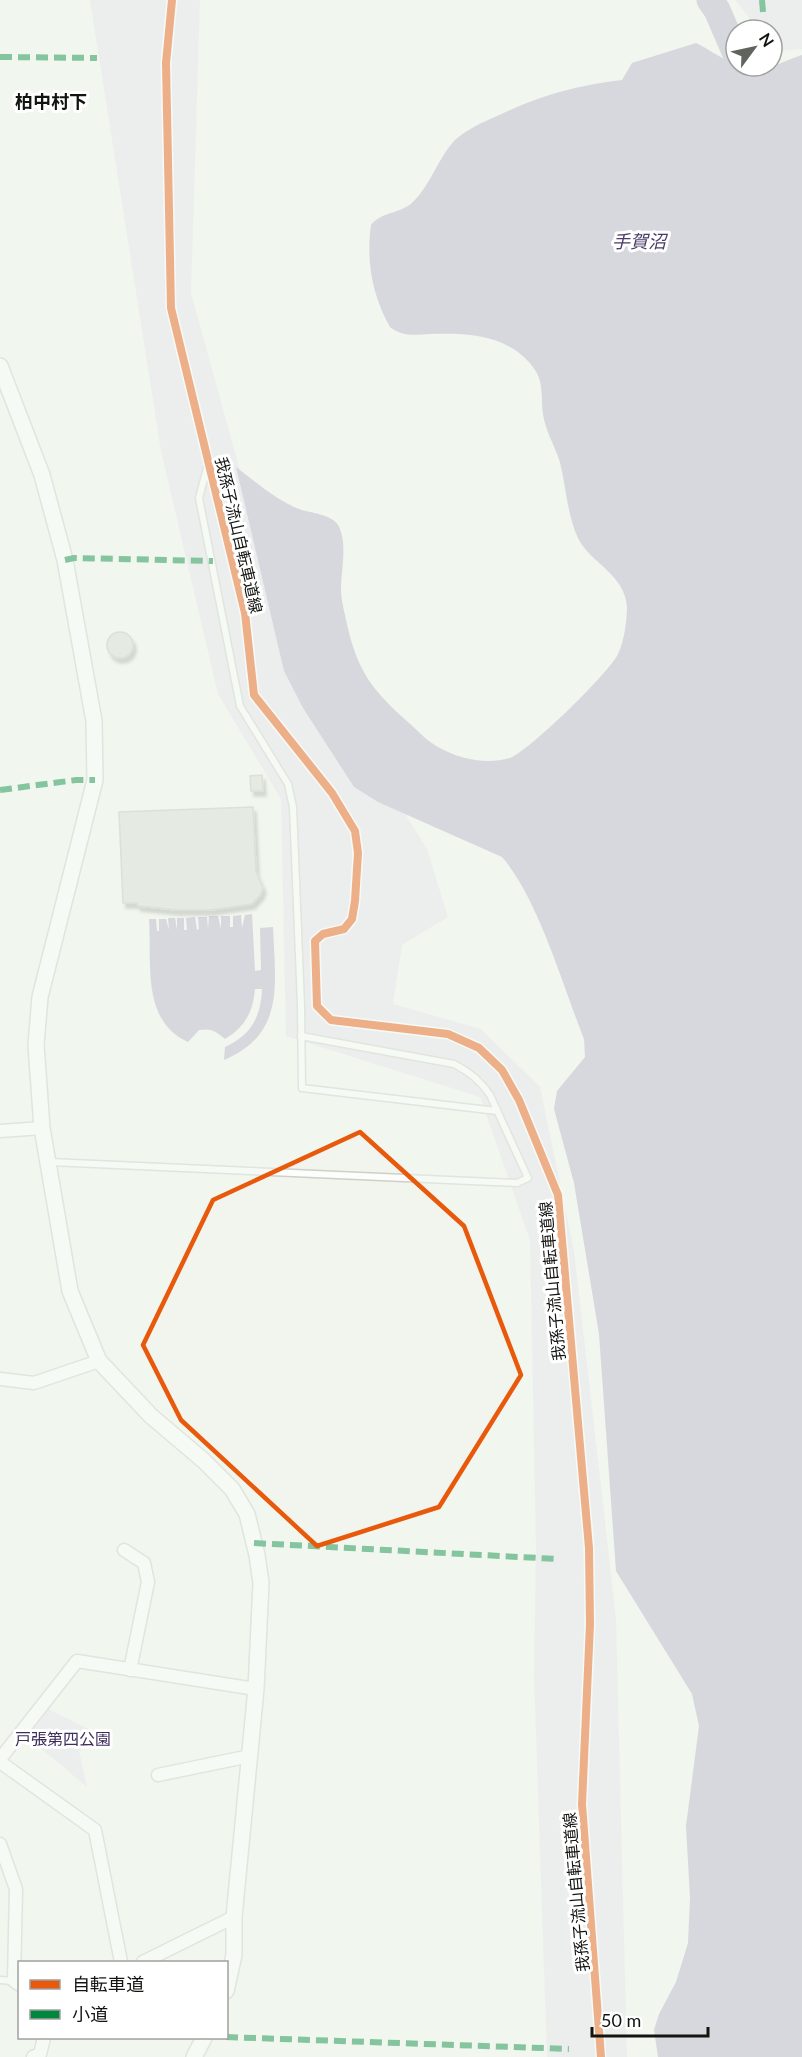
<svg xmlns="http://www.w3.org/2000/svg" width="802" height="2057" viewBox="0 0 802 2057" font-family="Lato,'Noto Sans JP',sans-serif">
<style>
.green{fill:#e7e5ee}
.water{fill:#b8b3c7}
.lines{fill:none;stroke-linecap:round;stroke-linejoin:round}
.river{stroke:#b8b3c7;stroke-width:27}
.building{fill:#d7dcd2;stroke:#c3c6c0;stroke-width:1.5;filter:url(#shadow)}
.service-casing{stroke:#cdd0ca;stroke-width:9}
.minor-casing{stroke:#cdd0ca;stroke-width:15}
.tertiary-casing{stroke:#cdd0ca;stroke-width:18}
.service{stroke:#fdfefc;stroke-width:6}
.minor{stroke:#fdfefc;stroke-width:12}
.tertiary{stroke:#fdfefc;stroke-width:15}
.quiet{stroke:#00873e;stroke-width:6;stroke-dasharray:12 6;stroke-linecap:butt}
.cycleway-casing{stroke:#fff;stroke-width:11}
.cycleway{stroke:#e8590c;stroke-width:8}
.marked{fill:none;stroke:#e8590c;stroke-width:4.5;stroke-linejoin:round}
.labels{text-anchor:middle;stroke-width:6;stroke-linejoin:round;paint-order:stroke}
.street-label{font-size:16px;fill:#121410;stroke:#fff}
.park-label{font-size:16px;fill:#3e2e5a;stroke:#fff}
.neighbourhood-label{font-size:18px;font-weight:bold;fill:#121410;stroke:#fff}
.water-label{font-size:18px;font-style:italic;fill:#4a3a67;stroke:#fff}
</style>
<defs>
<filter id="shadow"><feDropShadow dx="3" dy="5" stdDeviation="1.5" flood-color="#0004"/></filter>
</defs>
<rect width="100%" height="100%" fill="#f1f5ee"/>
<g class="green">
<path d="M90,0H200L191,293L279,612L427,849L448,917L402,945L393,1004L481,1029L540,1087L574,1251L616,1618L627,2057H547L534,1676L536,1547L530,1240L480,1097L286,1036L281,799L218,694L161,451Z"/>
<path d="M735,0H802V49L777,51L772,45V30H759Z"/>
<path d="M42,1706L105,1737L79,1751L87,1787L22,1732Z"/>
</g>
<g class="water">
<path d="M696,43C712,51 742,72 756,70C772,68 787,60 802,55V2057H658L654,2030L659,2014L676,1982L688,1943L690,1898L686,1826L699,1726L692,1694L616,1571L599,1334L574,1183L554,1109L557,1091L585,1057L584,1039C563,986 538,898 502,857L378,802L354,787L303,708L284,671L236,467C256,482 276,500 299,509C310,513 331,514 338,525C348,542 341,570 341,589C341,599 344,610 346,620C357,671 371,689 409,723C418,731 427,741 438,747C459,759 486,765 510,758C528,752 609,673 618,654C624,642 627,620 627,607C625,574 590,563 578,538C567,515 566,484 559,459C554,445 545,429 543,414C541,397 544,381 533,367C507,334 469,333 430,334C415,335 403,337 390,327C372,295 366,261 371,225C382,211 402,214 414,201C431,184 438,158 455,140C466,130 481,123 495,117C536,97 576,85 622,80L632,63Z"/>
<path d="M252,914L255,971L261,970L260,928L273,927C275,983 286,1034 224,1060L225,1047C251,1035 261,1017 262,989H255C253,1012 245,1027 225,1039C216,1031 211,1028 199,1030L188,1042C141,1021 152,963 149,919H156L157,931H159V919H166L169,930L168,918H175L177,930V918H184V930H187L186,918L195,917L197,930L199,929L198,917H207L208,929L209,916H218L221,929V916H230V927H233V916L241,915L242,928L245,915Z"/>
</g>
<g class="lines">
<path class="river" d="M710,0L717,10L736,54"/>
</g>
<g class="building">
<circle cx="120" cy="645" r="13"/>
<path d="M262,775L263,791H251L250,776Z"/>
<path d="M253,807L256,872L263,888L261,894L252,904L211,910H177L138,906L137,903H123L119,812Z"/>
</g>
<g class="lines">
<defs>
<g id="service">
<path d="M208,464L199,498L240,706L288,784L293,807L301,1005L302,1088L497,1111"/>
<path d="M50,1162L517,1183L528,1178L490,1095C481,1081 470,1072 454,1064L301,1036"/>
<path d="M0,1980L14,1981"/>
</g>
<g id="minor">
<path d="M0,1131L42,1128"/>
<path d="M0,1379L34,1383L99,1361"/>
<path d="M124,1550L144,1563L148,1582L130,1670"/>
<path d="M0,1759L77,1661L256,1689"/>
<path d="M0,1762L95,1830L121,1962"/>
<path d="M158,1775L250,1756"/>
<path d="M0,1844L16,1889L14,1981L20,1985"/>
<path d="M143,1962L234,1917"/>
<path d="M33,2057L40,2054L44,2038"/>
</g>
<g id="tertiary">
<path d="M0,366L42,475L65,560L94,721L95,780L40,997L36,1045L42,1128L70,1291L99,1361L151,1416L204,1461L232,1489L247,1514L257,1555L261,1583L256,1689L234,1917V1955L226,1991"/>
<path d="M194,2057L204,2038"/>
</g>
</defs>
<use href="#service" class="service-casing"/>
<use href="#minor" class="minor-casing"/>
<use href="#tertiary" class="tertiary-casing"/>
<use href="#service" class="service"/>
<use href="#minor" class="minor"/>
<use href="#tertiary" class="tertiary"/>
<g class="quiet">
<path d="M762,0L763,12"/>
<path d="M0,57L97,58"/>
<path d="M65,560L74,558L213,561"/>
<path d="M0,790L76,780H95"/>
<path d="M254,1543L557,1559"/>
<path d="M226,2037L569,2049"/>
</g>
<defs>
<path id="cycleway" d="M172,0L166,63L171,308L245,613L254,695L332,793L355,831L358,853L355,901L352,919L344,929L323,934L315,941L317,1006L331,1020L448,1034L479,1048L502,1070L519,1100L558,1195L589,1548L590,1624L582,1804L601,2057"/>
</defs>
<use href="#cycleway" class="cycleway-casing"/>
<use href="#cycleway" class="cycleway"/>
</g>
<path d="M0 0H802V2057H0ZM360,1132L464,1226L521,1375L439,1507L317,1546L181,1420L143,1345L213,1200Z" fill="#f1f5ee" fill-opacity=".55" fill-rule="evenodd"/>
<path class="marked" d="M360,1132L464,1226L521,1375L439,1507L317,1546L181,1420L143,1345L213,1200Z"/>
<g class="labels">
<g class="street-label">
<text transform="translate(239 535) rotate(77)" y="6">我孫子流山自転車道線</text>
<text transform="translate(552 1281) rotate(-95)" y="6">我孫子流山自転車道線</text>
<text transform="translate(576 1892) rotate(-95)" y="6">我孫子流山自転車道線</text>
</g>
<g class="park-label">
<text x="63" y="1745">戸張第四公園</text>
</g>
<g class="neighbourhood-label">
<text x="51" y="108">柏中村下</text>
</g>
<g class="water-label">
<text x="639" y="248">手賀沼</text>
</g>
</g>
<rect x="18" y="1961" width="210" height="78" fill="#ffffff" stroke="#a0a19f" stroke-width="1.5"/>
<rect x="30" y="1980" width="30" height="9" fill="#e8590c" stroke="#a0a19f" stroke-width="1.5"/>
<text x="72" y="1991" font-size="18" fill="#121410">自転車道</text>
<rect x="30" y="2010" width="30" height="9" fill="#00873e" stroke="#a0a19f" stroke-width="1.5"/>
<text x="72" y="2021" font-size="18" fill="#121410">小道</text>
<g transform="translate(754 48) rotate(57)"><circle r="28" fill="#ffffff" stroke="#a0a19f" stroke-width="1.5"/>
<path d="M0-4.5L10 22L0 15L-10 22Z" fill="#60635e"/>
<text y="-9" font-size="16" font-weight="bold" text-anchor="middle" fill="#121410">N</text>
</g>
<path d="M592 2027v9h116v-9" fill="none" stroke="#121410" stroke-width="3"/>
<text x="601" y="2027" font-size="18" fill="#121410" stroke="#ffffff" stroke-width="4.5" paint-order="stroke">50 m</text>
</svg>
